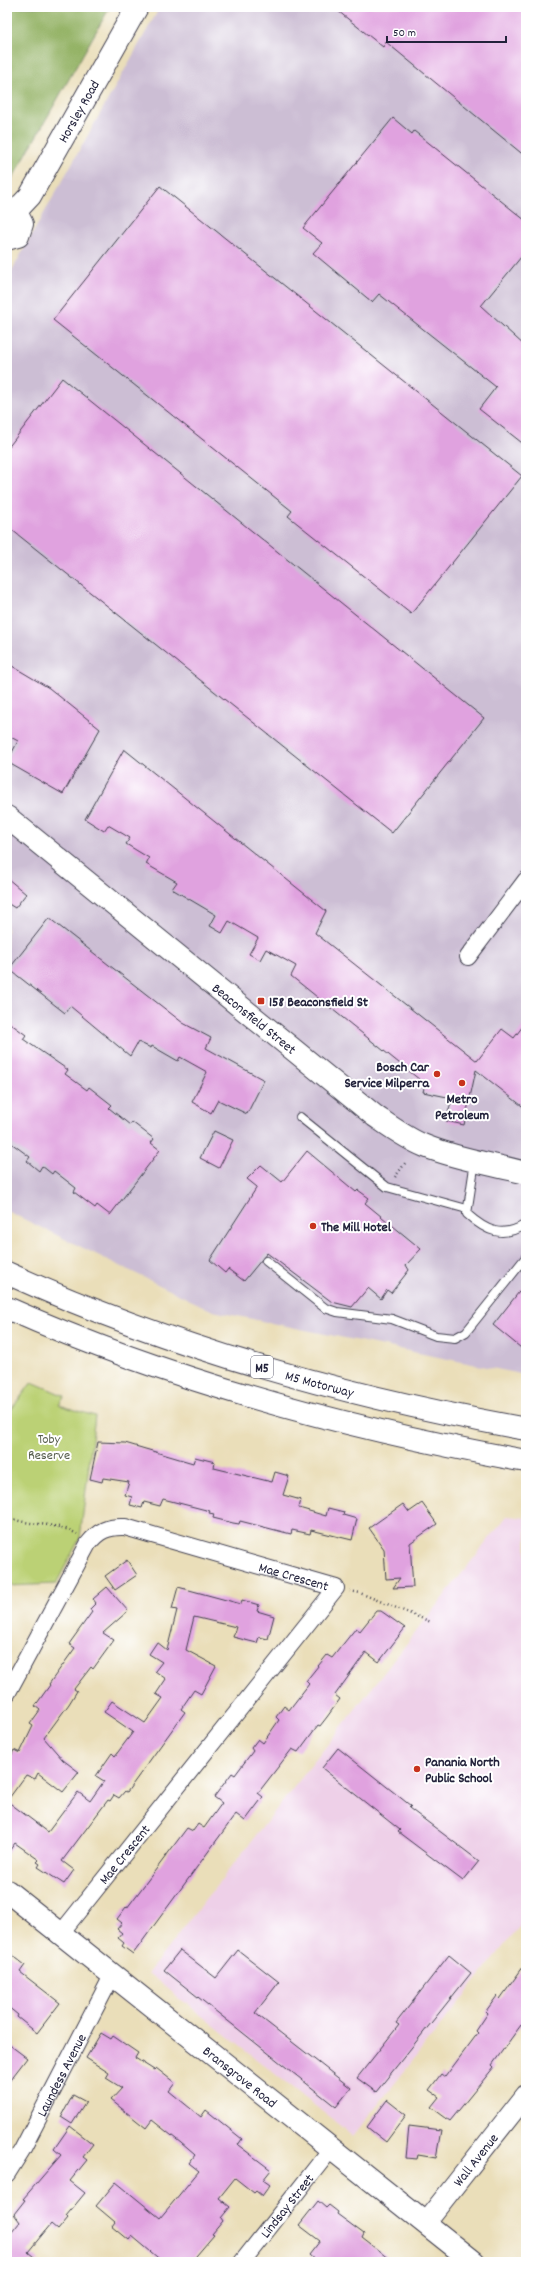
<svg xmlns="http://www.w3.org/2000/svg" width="533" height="2269" viewBox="0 0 533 2269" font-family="Dekko,sans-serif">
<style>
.built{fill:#eed0e8}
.industrial{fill:#ccbed4}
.green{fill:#bbd175;stroke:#6e7a58}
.forest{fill:#94b366;stroke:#5b6a50}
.building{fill:#e0a2df}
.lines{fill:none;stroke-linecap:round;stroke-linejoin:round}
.service-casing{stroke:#403e4e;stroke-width:10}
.minor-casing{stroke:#403e4e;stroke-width:18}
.tertiary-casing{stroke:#403e4e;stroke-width:22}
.secondary-casing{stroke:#403e4e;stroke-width:24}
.motorway-casing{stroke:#403e4e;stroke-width:24}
.path{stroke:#403e4e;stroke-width:2.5;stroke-dasharray:1 3;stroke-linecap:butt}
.service{stroke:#fff;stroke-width:8}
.minor{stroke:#fff;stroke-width:16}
.tertiary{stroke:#fff;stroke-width:20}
.secondary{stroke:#fff;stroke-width:22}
.motorway{stroke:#fff;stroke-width:22}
.poi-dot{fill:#c8321e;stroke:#fff;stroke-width:1.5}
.labels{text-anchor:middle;stroke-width:4;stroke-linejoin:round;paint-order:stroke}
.shield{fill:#fff;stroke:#646476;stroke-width:1}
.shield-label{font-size:13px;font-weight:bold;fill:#22223b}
.street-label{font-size:14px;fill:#22223b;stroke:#fff}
.poi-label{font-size:14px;font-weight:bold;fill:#22223b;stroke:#fff;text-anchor:start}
.park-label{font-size:14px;fill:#585f4f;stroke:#fff}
</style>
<rect width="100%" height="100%" fill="#fff"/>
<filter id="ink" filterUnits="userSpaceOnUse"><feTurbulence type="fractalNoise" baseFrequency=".025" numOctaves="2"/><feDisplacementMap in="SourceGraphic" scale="8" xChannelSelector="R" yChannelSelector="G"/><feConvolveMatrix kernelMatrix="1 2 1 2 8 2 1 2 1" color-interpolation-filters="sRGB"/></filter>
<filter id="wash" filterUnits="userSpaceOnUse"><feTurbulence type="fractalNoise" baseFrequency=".012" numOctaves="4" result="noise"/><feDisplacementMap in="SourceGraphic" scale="16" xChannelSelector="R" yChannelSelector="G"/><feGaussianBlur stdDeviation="0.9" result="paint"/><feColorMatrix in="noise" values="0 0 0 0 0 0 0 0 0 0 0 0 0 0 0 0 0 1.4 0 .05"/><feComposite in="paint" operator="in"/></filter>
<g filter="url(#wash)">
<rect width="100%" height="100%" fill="#eadeb9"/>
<path class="built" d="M507,1516L526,1518V1918L353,2136L148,1973Z"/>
<path class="industrial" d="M160,7H526V1375L213,1311L7,1211V279Z"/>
<path class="green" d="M32,1382L65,1396L59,1405L95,1416L80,1538L56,1584L7,1586V1415Z"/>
<path class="forest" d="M7,7H110L7,188Z"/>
<g id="blocks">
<g class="building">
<path d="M333,7H526V157L386,42L383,47Z"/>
<path d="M393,118L412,134L414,131L526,221V251L481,306L526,347V446L479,409L496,387L379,294L372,302L313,253L322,243L303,228Z"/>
<path d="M160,186L522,476L411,614L288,516L292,511L53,320Z"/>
<path d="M62,378L484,718L392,833L7,526V449Z"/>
<path d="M7,663L49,688L100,729L63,794L7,762L18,741L7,735Z"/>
<path d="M124,749L326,911L315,933L477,1061L502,1029L514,1038L526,1022V1109L476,1070L464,1125L446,1121L452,1098L423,1092L425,1084L291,976L296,966L266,949L260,960L249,954L258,938L229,921L222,933L210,926L216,915L172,889L177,882L146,864L149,858L126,844L130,838L108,825L104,831L85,819Z"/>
<path d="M7,878L26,894L15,908L7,903Z"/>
<path d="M49,918L183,1023L211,1038L206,1048L264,1080L247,1114L218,1100L211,1113L192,1102L207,1072L180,1057L178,1061L152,1046L151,1048L138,1042L130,1056L70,1006L65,1013L9,969Z"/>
<path d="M7,1021L26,1035L23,1039L68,1070L65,1074L87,1090L89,1087L112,1105L109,1108L130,1125L132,1122L154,1139L151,1143L160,1150L110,1215L97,1205L95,1208L74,1192L76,1188L54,1171L52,1174L42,1166L39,1171L27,1161L30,1157L7,1140Z"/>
<path d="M214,1131L233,1140L219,1168L200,1158Z"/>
<path d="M307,1151L356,1192L358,1190L369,1198L365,1203L421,1249L406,1265L409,1270L391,1293L387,1290L381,1299L368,1288L352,1307L332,1302L267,1253L244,1281L228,1269L225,1273L210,1260L257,1187L247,1179L261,1165L282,1182Z"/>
<path d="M526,1283V1352L493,1325Z"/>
<path d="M98,1442L125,1443L193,1463L195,1457L215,1462L214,1468L272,1482L275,1472L289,1476L283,1495L301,1500L299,1508L326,1516L328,1508L344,1512L343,1515L357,1519L352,1540L311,1530L310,1534L292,1530L291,1534L240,1521L239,1524L233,1523L213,1518L214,1514L209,1513L210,1511L163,1499L160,1506L144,1502L142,1508L130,1505L132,1497L125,1495L129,1482L103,1478L102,1482L90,1479Z"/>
<path d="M422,1503L437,1524L410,1543L413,1587L393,1588L400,1578L386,1579L384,1549L369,1528L403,1504L409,1512Z"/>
<path d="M127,1560L137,1575L115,1590L105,1576Z"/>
<path d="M107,1587L128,1611L103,1633L114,1640L93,1669L91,1667L74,1689L77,1691L69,1704L44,1738L63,1760L79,1772L63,1792L38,1773L35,1779L26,1775L7,1801L48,1832L78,1792L90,1801L104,1781L96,1776L112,1753L115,1756L133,1732L104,1712L112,1701L145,1723L163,1698L156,1694L166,1679L155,1671L162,1662L149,1654L157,1642L167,1650L177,1610L172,1609L178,1587L241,1604L242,1600L259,1605L257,1611L274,1616L268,1639L259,1637L257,1643L233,1637L236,1627L194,1617L186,1650L216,1666L201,1694L194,1690L181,1709L185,1712L127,1792L125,1791L119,1798L114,1795L110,1801L108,1800L62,1861L74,1870L64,1884L38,1867L40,1864L37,1862L39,1860L15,1843L7,1854V1764L14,1750L20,1753L33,1726L30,1724L40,1710L35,1706L50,1685L49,1684L75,1648L69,1644L92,1612L90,1609L96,1603L93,1599Z"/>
<path d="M376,1611H381L405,1628L379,1662L366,1652L335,1695L340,1699L327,1717L320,1726L318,1725L298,1752L292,1749L258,1793L263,1797L245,1821L236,1814L133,1954L122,1946L124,1943L118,1938L122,1933L117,1929L122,1923L117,1919L126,1907L127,1908L187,1828L193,1831L198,1824L204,1828L222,1803L214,1797L232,1773L235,1775L253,1751L251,1748L258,1739L263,1743L279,1720L276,1717L284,1706L289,1710L309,1684L306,1681L327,1655L332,1658L356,1628L360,1631Z"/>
<path d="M338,1748L411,1806L409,1808L479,1861L463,1881L398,1832L400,1830L322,1768Z"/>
<path d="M180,1950L216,1978L238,1950L279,1982L255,2013L351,2088L336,2107L164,1970Z"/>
<path d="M7,1951L25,1965L20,1972L60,2003L37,2033L17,2017L18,2015L7,2006Z"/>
<path d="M449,1955L471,1973L376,2092L357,2078L399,2025L396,2023Z"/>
<path d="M526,1963V2029L521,2025L492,2065L494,2067L450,2121L431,2107L439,2097L429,2090L441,2074L445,2077L478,2033L476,2031L488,2013L486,2011L497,1996L500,1999Z"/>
<path d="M101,2033L111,2039L113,2036L138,2053L135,2058L154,2070L156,2068L175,2083L169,2091L201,2117L206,2110L242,2139L238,2145L271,2170L263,2180L270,2185L262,2196L256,2191L254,2193L235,2178L219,2198L230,2207L221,2218L223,2221L212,2234L214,2235L191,2262H163L132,2236L129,2240L112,2226L115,2222L96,2206L116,2182L160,2218L199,2171L189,2163L195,2155L181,2143L152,2120L146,2128L111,2100L122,2088L106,2078L109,2073L86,2058Z"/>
<path d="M7,2043L27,2058L7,2084Z"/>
<path d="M73,2095L86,2102L72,2124L61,2117Z"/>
<path d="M387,2100L406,2115L386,2142L367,2127Z"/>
<path d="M70,2126L93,2144L83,2157L87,2160L70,2181L85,2193L66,2216L68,2218L58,2230L51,2224L28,2252L40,2262H7V2238L20,2222L14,2214L25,2200L23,2199L61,2155L54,2149Z"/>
<path d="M409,2126L441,2130L436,2158L418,2155L417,2159L406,2158Z"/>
<path d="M318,2201L326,2208L329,2205L338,2212L337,2214L364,2234L362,2238L393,2262H317L309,2255L320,2241L299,2225Z"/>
</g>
</g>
</g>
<g filter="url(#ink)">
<use href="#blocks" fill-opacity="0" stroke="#403e4e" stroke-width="1"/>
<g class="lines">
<defs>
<g id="service">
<path d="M300,1117L387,1187L467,1209"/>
<path d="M475,1161L467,1214C486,1231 502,1239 526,1224"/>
<path d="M266,1261L325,1308L337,1312L392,1319L436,1336L455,1338L466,1332L526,1257"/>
</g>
<g id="minor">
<path d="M468,957L526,880"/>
<path id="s1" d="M7,1694L88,1544C98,1531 108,1526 125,1527L336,1588L61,1933"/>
<path id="s2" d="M7,2174L22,2150L113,1974"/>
<path id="s3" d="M242,2262L331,2149"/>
</g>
<g id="tertiary">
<path id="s4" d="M425,2223L526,2095"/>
</g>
<g id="secondary">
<path d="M7,212L18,216L22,224L18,236L7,239"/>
<path id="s5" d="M14,213L30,196L137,7"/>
<path id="s6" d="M7,817L375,1116C391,1127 407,1139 425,1146C457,1159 492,1164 526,1173"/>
<path id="s7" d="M7,1891L474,2262"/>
</g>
<g id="motorway">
<path id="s8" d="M7,1273C172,1348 348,1397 526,1429"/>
<path d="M7,1308C173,1382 348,1429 526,1461"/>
</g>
</defs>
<use href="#service" class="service-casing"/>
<use href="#minor" class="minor-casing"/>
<use href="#tertiary" class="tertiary-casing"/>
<use href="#secondary" class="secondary-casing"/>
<use href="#motorway" class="motorway-casing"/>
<g class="path">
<path d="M395,1177L406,1162"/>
<path d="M7,1517C30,1527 55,1521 77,1534"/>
<path d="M350,1591L360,1593L431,1622"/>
</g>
<use href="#service" class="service"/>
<use href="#minor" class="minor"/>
<use href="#tertiary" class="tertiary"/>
<use href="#secondary" class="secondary"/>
<use href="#motorway" class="motorway"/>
</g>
</g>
<g class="poi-dot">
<rect x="257" y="997" width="8" height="8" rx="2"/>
<circle cx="437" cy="1074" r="4"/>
<circle cx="462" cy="1083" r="4"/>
<circle cx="313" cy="1226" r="4"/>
<circle cx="417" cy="1769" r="4"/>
</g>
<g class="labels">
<rect class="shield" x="251" y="1356" width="22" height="22" rx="3"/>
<g class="shield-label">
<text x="262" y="1372">M5</text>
</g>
<g class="street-label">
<text dy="5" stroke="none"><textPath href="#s5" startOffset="121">Horsley Road</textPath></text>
<text dy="5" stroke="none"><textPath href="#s6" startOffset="319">Beaconsfield Street</textPath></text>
<text dy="5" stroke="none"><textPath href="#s8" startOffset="332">M5 Motorway</textPath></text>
<text dy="5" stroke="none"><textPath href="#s1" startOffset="389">Mae Crescent</textPath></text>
<text transform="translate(124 1854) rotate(-51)" y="5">Mae Crescent</text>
<text dy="5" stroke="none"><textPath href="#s2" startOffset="113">Laundess Avenue</textPath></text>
<text dy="5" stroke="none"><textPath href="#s7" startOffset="298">Bransgrove Road</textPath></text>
<text dy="5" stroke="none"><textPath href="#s4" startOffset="81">Wall Avenue</textPath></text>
<text dy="5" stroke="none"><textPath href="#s3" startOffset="72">Lindsay Street</textPath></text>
</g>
<g class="poi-label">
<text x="269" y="1006">158 Beaconsfield St</text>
<text x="429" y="1071" text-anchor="end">Bosch Car<tspan x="429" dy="16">Service Milperra</tspan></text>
<text x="462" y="1103" text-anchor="middle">Metro<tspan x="462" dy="16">Petroleum</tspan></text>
<text x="321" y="1231">The Mill Hotel</text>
<text x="425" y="1766">Panania North<tspan x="425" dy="16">Public School</tspan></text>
</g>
<g class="park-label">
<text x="49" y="1443">Toby<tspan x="49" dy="16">Reserve</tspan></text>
</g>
</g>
<rect width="533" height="2269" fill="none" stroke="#fff" stroke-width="24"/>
<path d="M387 36v6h119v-6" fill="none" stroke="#22223b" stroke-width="2"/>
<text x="393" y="36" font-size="12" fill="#22223b" stroke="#ffffff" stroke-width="3" paint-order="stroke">50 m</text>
</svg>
